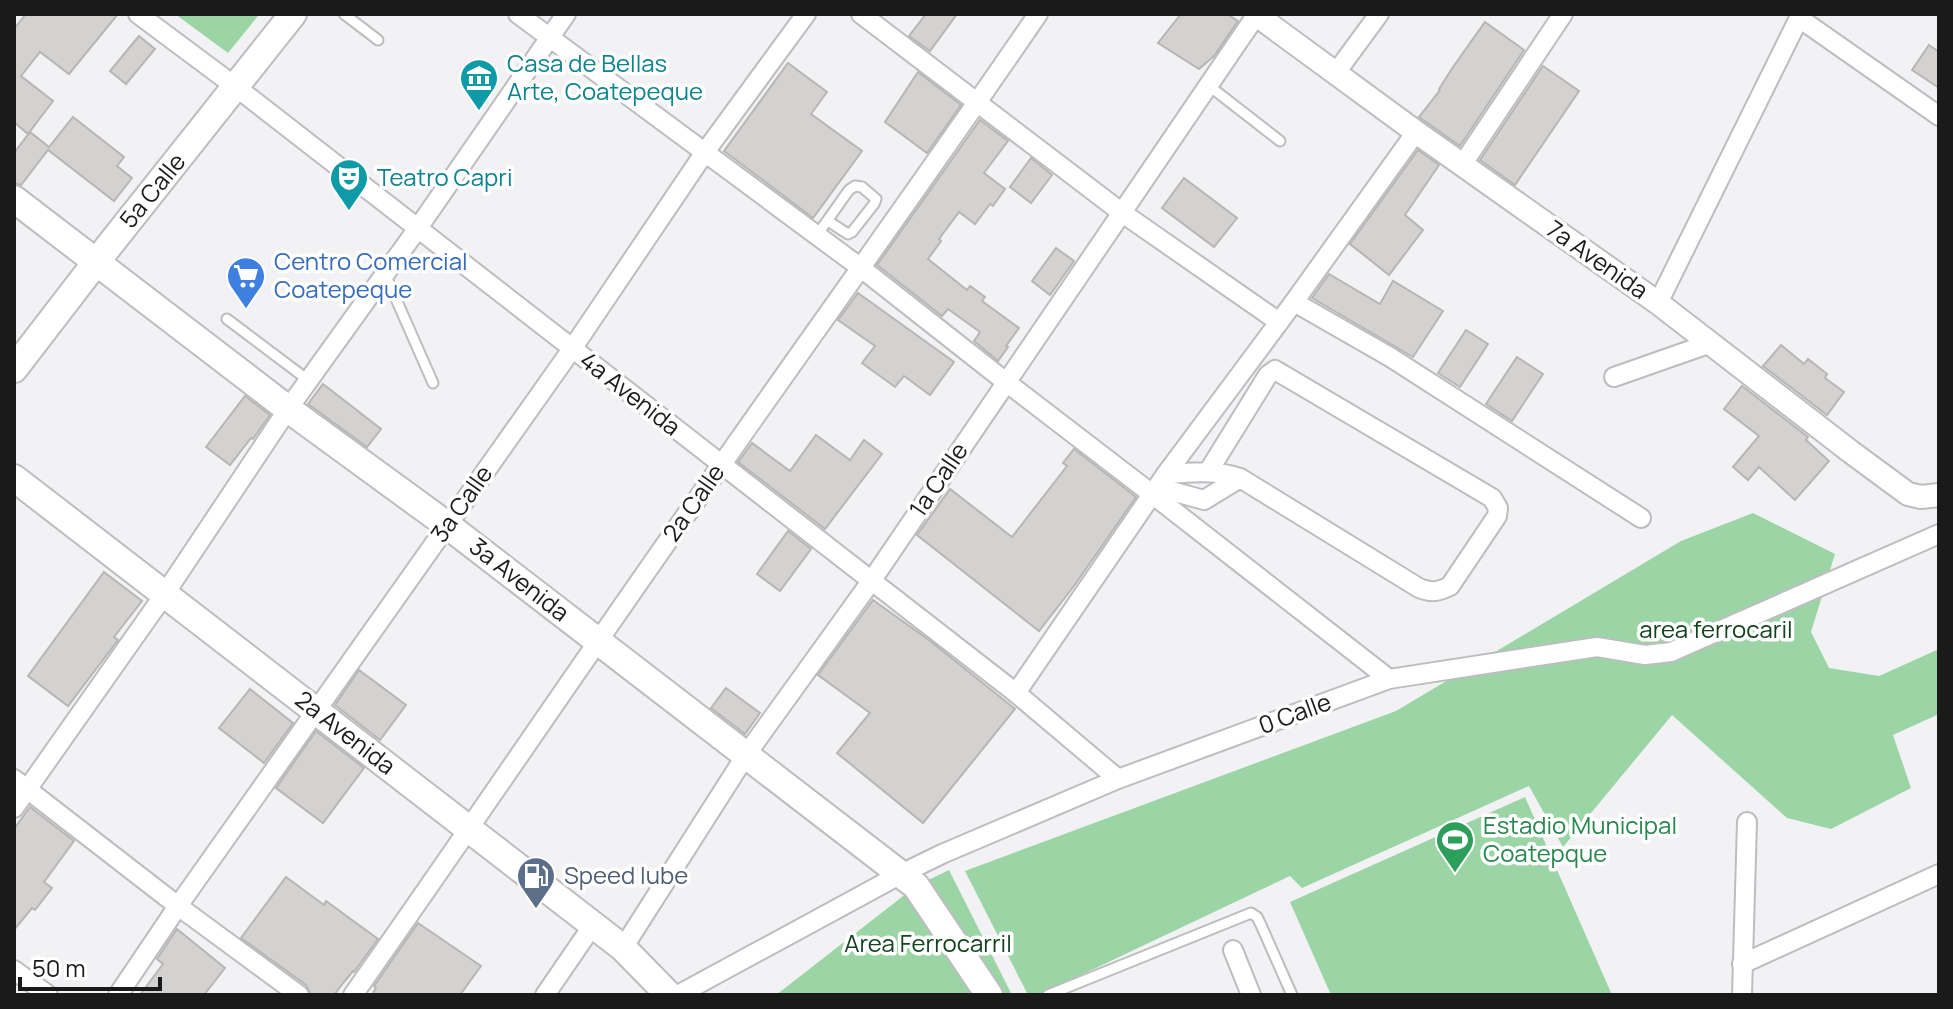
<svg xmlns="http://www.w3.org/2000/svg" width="1953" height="1009" viewBox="0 0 1953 1009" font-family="Manrope,sans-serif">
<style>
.green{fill:#9cd5a5}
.building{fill:#d4d2d0;stroke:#b8b6b4;stroke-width:2}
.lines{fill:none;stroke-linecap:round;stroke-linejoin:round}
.service-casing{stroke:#bdbdc0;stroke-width:13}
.minor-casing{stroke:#bdbdc0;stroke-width:22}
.tertiary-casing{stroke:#bdbdc0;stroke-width:26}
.secondary-casing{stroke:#bdbdc0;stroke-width:30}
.service{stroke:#fff;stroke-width:9}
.minor{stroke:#fff;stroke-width:18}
.tertiary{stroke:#fff;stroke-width:22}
.secondary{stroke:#fff;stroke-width:26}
.labels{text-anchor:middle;stroke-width:7;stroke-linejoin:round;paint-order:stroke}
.culture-label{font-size:24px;fill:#0d838f;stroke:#fff;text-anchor:start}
.street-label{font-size:24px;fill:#1a1a1b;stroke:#fff}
.shop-label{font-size:24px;fill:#366cbe;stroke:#fff;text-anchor:start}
.park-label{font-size:24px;fill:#12431f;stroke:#fff}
.leisure-label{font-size:24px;fill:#27864d;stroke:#fff;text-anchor:start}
.service-label{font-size:24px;fill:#4e5e75;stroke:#fff;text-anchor:start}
</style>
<rect width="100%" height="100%" fill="#f2f2f5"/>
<g class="green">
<path d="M175,14H255L258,16L228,53Z"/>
<path d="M1753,513L1835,554L1811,632L1829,668L1879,676L1939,649V714L1893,735L1911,788L1831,829L1787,818L1672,715L1563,847L1529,786L1302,888L1290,876L1039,995H1028L965,871L1396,711L1681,541Z"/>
<path d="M1525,797L1612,995H1331L1290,902Z"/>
<path d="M949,870L1012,995H776L916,886Z"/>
</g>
<g class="building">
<path d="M26,14H118L69,74L40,52L21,76L53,101L28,134L14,122V29Z"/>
<path d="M926,14H957L930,51L909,36Z"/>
<path d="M1181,14H1227L1238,21L1214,56L1199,69L1158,43Z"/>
<path d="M1485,22L1524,50L1460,146L1419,117L1440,90L1439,89L1453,67Z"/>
<path d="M139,36L155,49L126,84L110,71Z"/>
<path d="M1929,45L1939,52V88L1912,70Z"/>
<path d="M788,63L827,92L811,114L862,151L813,218L724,151Z"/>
<path d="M1543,66L1579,91L1515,185L1480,160Z"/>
<path d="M918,72L961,105L927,153L885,122Z"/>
<path d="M73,117L124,157L117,166L132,178L114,201L48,150L21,185L14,183V153L30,132L49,147Z"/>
<path d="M980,120L1008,141L984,173L1005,189L993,206L990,204L975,224L959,212L939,239L941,241L928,259L967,290L970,286L985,297L982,301L1019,328L1006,346L1008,347L998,361L974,341L980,332L948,309L942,316L877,265Z"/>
<path d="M1418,150L1439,165L1405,215L1423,230L1389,275L1350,244Z"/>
<path d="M1031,158L1052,175L1031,203L1010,187Z"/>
<path d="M1184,178L1237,218L1214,247L1162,208Z"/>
<path d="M1056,248L1074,261L1050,295L1032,281Z"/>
<path d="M1329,274L1380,304L1393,281L1443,311L1413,357L1312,298Z"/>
<path d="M858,293L954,362L930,395L904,376L895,387L862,363L875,346L838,320Z"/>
<path d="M1466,330L1488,344L1460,387L1438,373Z"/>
<path d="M1781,345L1804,364L1808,359L1827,374L1825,378L1844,392L1827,415L1763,366Z"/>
<path d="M1517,357L1543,374L1512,421L1486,404Z"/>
<path d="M323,384L381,429L367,447L308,404Z"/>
<path d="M1742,386L1808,437L1806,440L1829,461L1795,500L1759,467L1748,480L1733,467L1759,436L1724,409Z"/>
<path d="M245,396L270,415L253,439L251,438L230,465L206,447Z"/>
<path d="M816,435L850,460L864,440L882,454L825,529L738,462L752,443L790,471Z"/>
<path d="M1074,449L1136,497L1074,586L1039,631L917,535L950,489L1012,537L1067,466L1063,463Z"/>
<path d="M788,531L811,549L780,591L757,574Z"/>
<path d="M104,572L142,601L114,637L118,640L68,706L28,676Z"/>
<path d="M873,600L929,640L1015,709L923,823L837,753L870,713L818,675Z"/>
<path d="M359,670L406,705L380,740L335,705Z"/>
<path d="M726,688L760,713L745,734L711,708Z"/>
<path d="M250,689L293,723L264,763L219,728Z"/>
<path d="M316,731L364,768L323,823L276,788Z"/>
<path d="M30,807L74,841L44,882L52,888L35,910L32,908L14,930V829Z"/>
<path d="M286,877L324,905L326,901L378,939L354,972L353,971L344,982L334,995H311L306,985L241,938Z"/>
<path d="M418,923L481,966L460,995H372L376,988L374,986Z"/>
<path d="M177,929L225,968L204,995H140L163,964L157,959Z"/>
</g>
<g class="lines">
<defs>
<g id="service">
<path d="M344,14L378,40"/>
<path d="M1208,85L1280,141"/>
<path d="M817,235L849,190L855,186L862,187L876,199L874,204L852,232L848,234L828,221"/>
<path d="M385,274L433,383"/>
<path d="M227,319L308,380"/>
<path d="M1048,995L1251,913L1257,917L1261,925L1292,995"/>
</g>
<g id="minor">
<path d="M138,14L236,87L1016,693L1118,779"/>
<path d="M518,14L861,268L1006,382L1152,494L1389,679"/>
<path d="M861,14L1121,212L1279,322"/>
<path d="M1799,18L1939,116"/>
<path d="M1335,74L1379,14"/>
<path d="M1462,165L1563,14"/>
<path d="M1294,302L1390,357L1641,518"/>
<path d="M1658,303L1801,14"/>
<path d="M1614,377L1711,343"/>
<path d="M1166,474C1191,473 1215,469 1240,478L1419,588C1432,593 1438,592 1450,586L1497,516L1498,508L1492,498L1275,370L1268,375L1208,472"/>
<path d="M1157,487L1204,500L1240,478"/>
<path d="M1016,693L1166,474L1294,302L1416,132"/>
<path d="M14,779L178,906L299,995"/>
<path d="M14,808L164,595L288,409L418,228L566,14"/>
<path d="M623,948L746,755L872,580L1257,14"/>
<path d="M1233,950L1251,995"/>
<path d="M1742,964L1939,874"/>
<path d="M14,970L48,995"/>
<path d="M118,995L178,906L572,349L705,152L806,14"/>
<path d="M353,995C477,819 597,640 722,464C827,314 935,165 1038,14"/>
<path d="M545,995L593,925"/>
<path d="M678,995L901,874L942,854L1118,779L1389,679L1597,647L1645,655L1671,652L1939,534"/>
<path d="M1742,995L1747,822"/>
</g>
<path id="tertiary" d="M1255,14L1416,132L1658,303L1851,452L1908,494L1921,497L1939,495"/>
<g id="secondary">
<path d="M14,199L288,409L447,525L916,886L989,995"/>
<path d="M14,369L97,261L293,14"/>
<path d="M14,478L623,948L669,995"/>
</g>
</defs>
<use href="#service" class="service-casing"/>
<use href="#minor" class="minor-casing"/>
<use href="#tertiary" class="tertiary-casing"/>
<use href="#secondary" class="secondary-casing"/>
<use href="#service" class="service"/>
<use href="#minor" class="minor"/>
<use href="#tertiary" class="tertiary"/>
<use href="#secondary" class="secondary"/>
</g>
<defs>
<symbol id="museum-pin" viewBox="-11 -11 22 30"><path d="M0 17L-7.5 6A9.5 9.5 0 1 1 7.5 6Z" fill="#0f9aa8" stroke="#fff"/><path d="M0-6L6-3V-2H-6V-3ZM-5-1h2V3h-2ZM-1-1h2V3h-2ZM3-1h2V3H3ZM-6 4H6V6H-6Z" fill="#fff"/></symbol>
<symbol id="theatre-pin" viewBox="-11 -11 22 30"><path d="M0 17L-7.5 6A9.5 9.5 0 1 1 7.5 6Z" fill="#0f9aa8" stroke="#fff"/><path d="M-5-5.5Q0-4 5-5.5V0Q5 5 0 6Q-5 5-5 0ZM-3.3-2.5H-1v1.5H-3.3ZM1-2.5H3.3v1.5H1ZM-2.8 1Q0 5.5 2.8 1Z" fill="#fff"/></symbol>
<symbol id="supermarket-pin" viewBox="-11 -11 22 30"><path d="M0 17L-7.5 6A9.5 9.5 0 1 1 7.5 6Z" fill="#3f7fe0" stroke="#fff"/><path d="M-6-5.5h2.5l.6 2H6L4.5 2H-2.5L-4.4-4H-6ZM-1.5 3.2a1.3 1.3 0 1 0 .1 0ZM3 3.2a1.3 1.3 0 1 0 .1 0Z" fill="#fff"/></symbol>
<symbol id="stadium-pin" viewBox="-11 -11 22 30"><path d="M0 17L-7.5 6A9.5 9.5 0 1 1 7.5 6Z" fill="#2e9e5b" stroke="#fff"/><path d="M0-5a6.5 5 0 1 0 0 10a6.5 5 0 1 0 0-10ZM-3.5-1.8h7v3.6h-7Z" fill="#fff"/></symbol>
<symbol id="fuel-pin" viewBox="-11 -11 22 30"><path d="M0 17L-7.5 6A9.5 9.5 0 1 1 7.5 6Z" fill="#5c6f8a" stroke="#fff"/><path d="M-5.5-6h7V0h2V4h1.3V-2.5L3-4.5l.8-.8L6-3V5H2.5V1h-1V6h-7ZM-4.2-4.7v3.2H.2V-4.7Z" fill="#fff"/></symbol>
</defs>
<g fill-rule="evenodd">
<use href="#museum-pin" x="457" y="56" width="44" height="60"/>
<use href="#theatre-pin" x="327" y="156" width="44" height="60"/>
<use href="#supermarket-pin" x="224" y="254" width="44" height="60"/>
<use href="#stadium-pin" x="1433" y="818" width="44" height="60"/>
<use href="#fuel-pin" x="514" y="854" width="44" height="60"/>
</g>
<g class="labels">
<g class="culture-label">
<text x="507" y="72">Casa de Bellas<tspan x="507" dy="28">Arte, Coatepeque</tspan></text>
<text x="377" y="186">Teatro Capri</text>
</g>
<g class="street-label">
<text transform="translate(153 191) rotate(-51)" y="8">5a Calle</text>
<text transform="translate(1597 260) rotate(35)" y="8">7a Avenida</text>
<text transform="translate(630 394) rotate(38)" y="8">4a Avenida</text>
<text transform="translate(939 480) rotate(-56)" y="8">1a Calle</text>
<text transform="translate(694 503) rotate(-55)" y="8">2a Calle</text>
<text transform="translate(462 504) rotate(-55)" y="8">3a Calle</text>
<text transform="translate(519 580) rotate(38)" y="8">3a Avenida</text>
<text transform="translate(1295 714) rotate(-20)" y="8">0 Calle</text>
<text transform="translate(345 733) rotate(38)" y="8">2a Avenida</text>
</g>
<g class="shop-label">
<text x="274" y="270">Centro Comercial<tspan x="274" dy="28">Coatepeque</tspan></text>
</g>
<g class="park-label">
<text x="1716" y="638">area ferrocaril</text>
<text x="928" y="952">Area Ferrocarril</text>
</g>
<g class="leisure-label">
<text x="1483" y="834">Estadio Municipal<tspan x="1483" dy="28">Coatepque</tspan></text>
</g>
<g class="service-label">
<text x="564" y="884">Speed lube</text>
</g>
</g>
<rect width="1953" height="1009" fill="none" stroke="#1a1a1b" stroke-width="32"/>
<path d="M20 977v12h140v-12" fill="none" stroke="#1a1a1b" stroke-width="4"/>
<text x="32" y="977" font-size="24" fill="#1a1a1b" stroke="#ffffff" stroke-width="6" paint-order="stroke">50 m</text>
</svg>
